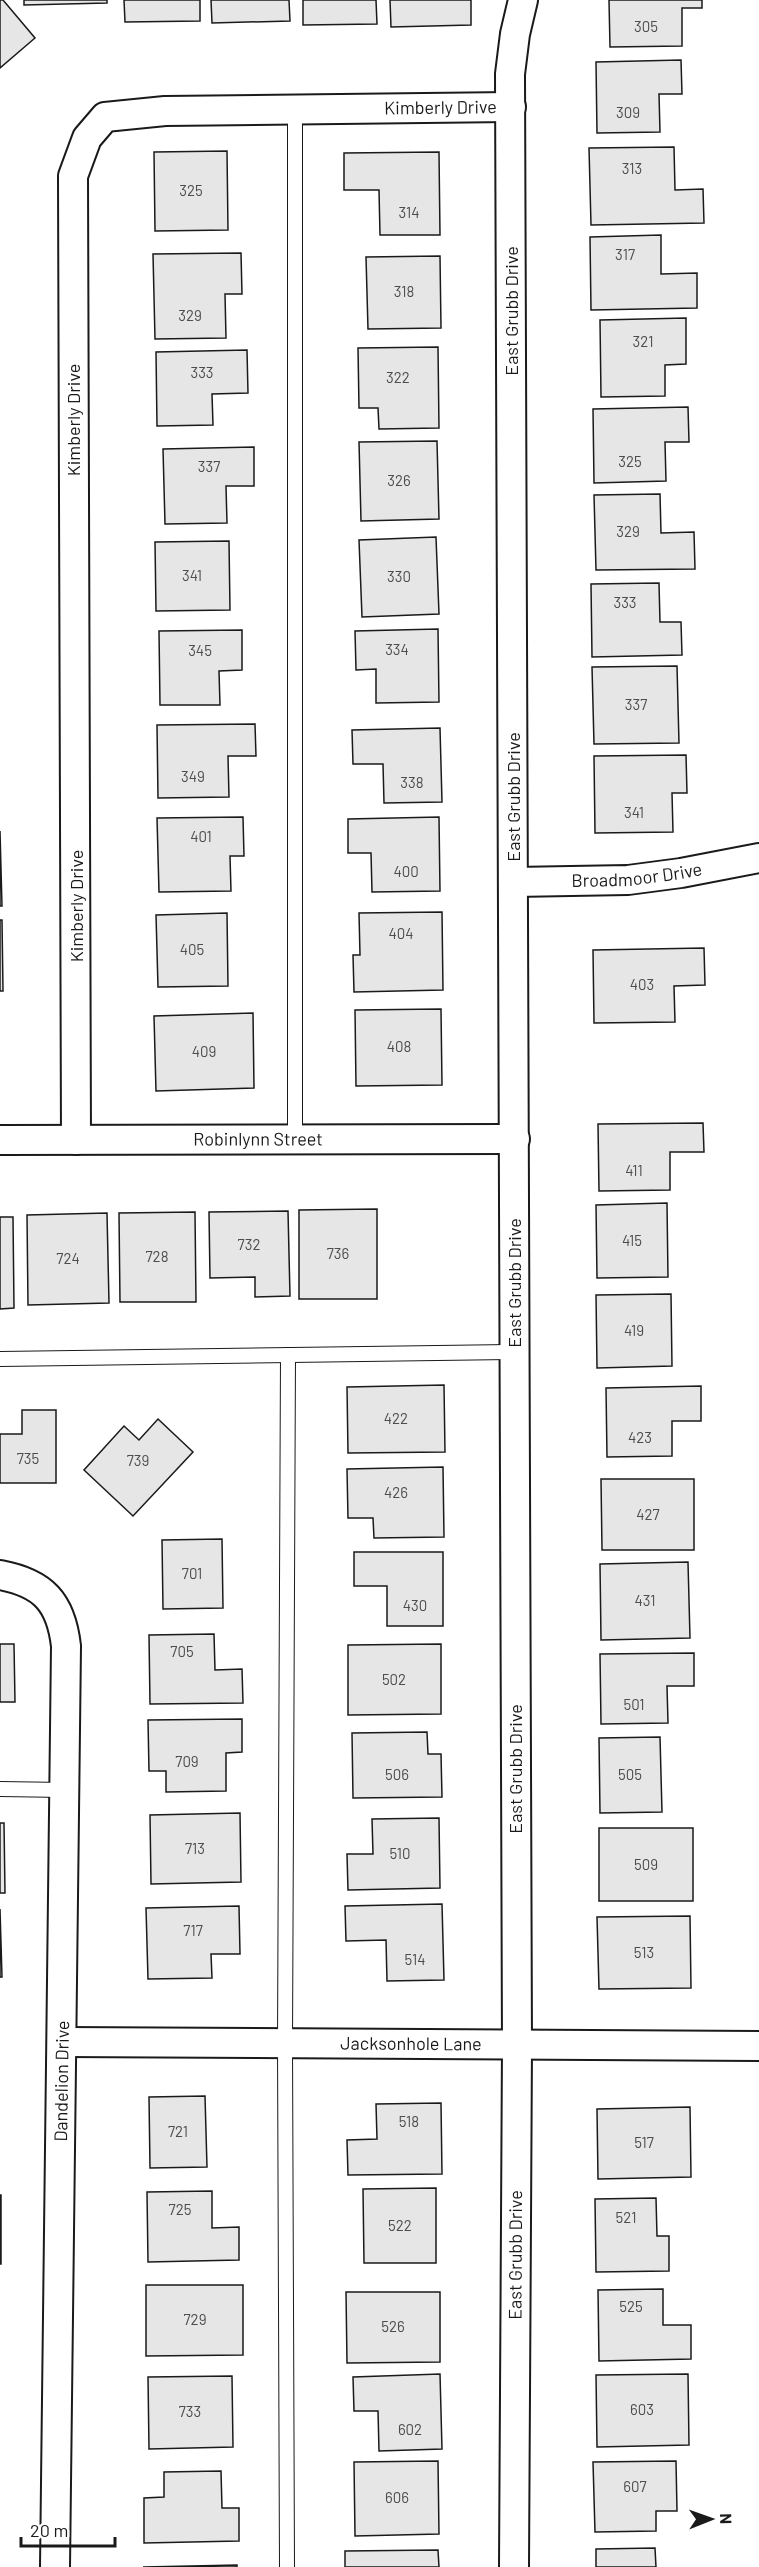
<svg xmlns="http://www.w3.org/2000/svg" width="759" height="2567" viewBox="0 0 759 2567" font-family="Barlow,sans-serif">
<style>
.building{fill:#e6e6e6;stroke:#1a1a1a;stroke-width:1.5}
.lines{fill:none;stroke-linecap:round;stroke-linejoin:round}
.service-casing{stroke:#1a1a1a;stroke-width:16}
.minor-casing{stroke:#1a1a1a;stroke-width:32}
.service{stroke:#fff;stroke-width:14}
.minor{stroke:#fff;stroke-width:28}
.labels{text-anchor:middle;stroke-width:4.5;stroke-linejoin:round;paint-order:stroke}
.number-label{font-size:15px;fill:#4d4d4d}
.street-label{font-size:18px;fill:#1a1a1a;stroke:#fff}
</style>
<rect width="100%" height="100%" fill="#fff"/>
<g class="building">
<path d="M0,0H3L35,38L0,68Z"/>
<path d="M24,0H107V3L24,5Z"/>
<path d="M124,0H200V21L125,22Z"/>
<path d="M211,0H289L290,21L212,23Z"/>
<path d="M303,0H376L377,24L303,25Z"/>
<path d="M390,0H471V25L391,27Z"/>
<path d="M609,0H702V8H682V46L610,47Z"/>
<path d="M681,60L682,94H659L660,132L597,133L596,62Z"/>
<path d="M674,147L675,190L703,189L704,223L591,225L589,148Z"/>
<path d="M227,151L228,230L155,231L154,152Z"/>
<path d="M439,152L440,235H380L379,190H344V153Z"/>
<path d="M661,235V274L697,273V308L591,310L590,237Z"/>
<path d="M241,253L242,294H225L226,338L155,339L153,254Z"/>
<path d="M440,256L441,328L368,329L366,257Z"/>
<path d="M686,318V364L665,365V396L601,397L600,320Z"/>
<path d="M438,347L439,428L379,429L378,408H359L358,348Z"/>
<path d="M247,350L248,393L212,394L213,425L157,426L156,352Z"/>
<path d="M688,407L689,442H665L666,481L594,483L593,409Z"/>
<path d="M437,441L439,519L361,521L359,442Z"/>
<path d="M254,447V486H226L227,523L165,524L163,449Z"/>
<path d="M660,494L661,533L694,532L695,569L596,570L594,495Z"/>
<path d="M436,537L439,614L362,617L359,540Z"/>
<path d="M229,541L230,610L156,611L155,542Z"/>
<path d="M659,583L660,622H681L682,655L592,657L591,584Z"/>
<path d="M438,629L439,702L376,703V669L356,670L355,631Z"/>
<path d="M242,630V670L219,671L220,705H160L159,631Z"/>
<path d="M677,666L679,743L594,744L592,667Z"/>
<path d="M255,724L256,756H228L229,797L158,798L157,725Z"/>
<path d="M440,728L442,802L384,803L383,764H353L352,730Z"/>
<path d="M686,755L687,793H672L673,832L595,833L594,756Z"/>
<path d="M243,817L244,856H230L231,891L159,892L157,818Z"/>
<path d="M439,817L440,891L372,892L371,853H348V819Z"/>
<path d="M0,831L2,906H0Z"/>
<path d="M442,912L443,990L354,992L353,955H360L359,913Z"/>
<path d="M227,913L228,986L158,987L156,915Z"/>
<path d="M0,920H2L3,991H0Z"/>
<path d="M704,948L705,985L674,986L675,1022L594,1023L593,950Z"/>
<path d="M441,1009L442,1085L356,1086L355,1010Z"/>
<path d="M253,1013L254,1088L156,1091L154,1016Z"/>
<path d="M703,1123L704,1152H670V1190L599,1191L598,1124Z"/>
<path d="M667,1203L668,1277L597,1278L596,1205Z"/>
<path d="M377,1209V1299H299V1210Z"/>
<path d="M288,1211L290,1296L255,1297V1277L210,1278L209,1212Z"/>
<path d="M195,1212L196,1302H120L119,1213Z"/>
<path d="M107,1213L109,1303L28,1305L27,1215Z"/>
<path d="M0,1217H13L14,1308L0,1309Z"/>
<path d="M671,1294L672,1366L597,1368L596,1295Z"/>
<path d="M444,1385L445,1452L348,1453L347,1387Z"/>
<path d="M701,1386V1421H672V1456L607,1457L606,1388Z"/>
<path d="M22,1410H56V1483H0V1434H22Z"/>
<path d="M158,1419L193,1452L133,1516L84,1470L124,1426L139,1440Z"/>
<path d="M443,1467L444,1537L374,1538L373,1518H348L347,1469Z"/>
<path d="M601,1479H694V1550H602Z"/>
<path d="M222,1539L223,1608L163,1609L162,1540Z"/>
<path d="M354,1552H443V1626H387V1586H354Z"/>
<path d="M688,1562L690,1638L601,1640L600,1564Z"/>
<path d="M214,1634L215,1670L242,1669L243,1703L150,1704L149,1635Z"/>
<path d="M0,1644H14L15,1702H0Z"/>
<path d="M441,1644V1714L348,1715V1645Z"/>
<path d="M694,1653V1686H667L668,1723L601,1724L600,1654Z"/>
<path d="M242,1719V1752L226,1753V1791L166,1792V1771H149L148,1720Z"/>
<path d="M427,1732L428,1754H441L442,1797L353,1798L352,1733Z"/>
<path d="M660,1737L662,1812L600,1813L599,1738Z"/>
<path d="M240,1813L241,1882L151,1884L150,1815Z"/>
<path d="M439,1818L440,1888L348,1890L347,1854H373L372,1819Z"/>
<path d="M0,1823H4L5,1893H0Z"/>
<rect x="599" y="1828" width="94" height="73"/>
<path d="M442,1904L444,1980L387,1981L386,1940L346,1941L345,1906Z"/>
<path d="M239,1906L240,1954H211L212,1978L148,1979L146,1908Z"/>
<path d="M0,1909L2,1977H0Z"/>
<path d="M690,1916L691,1988L599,1989L597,1917Z"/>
<path d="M205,2096L207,2167L150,2168L149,2097Z"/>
<path d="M441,2103L442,2174L348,2175L347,2140L377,2139L376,2104Z"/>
<path d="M690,2107L691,2177L598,2179L597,2109Z"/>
<path d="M436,2188V2263H364L363,2189Z"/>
<path d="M212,2191V2228L239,2227V2260L148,2262L147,2192Z"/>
<rect x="0" y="2195" width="1" height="69"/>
<path d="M656,2198L657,2236H669V2271L596,2272L595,2199Z"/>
<path d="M146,2285H243V2355L146,2356Z"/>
<path d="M663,2289V2325H691V2359L599,2361L598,2290Z"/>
<path d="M346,2292H440V2362L347,2363Z"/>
<path d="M440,2374L442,2449L379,2451L378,2411H354L353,2377Z"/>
<path d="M688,2374L689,2445L597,2447L596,2375Z"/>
<path d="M232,2376L233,2447L149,2449L148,2377Z"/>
<path d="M438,2461L439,2534L355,2536L354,2462Z"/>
<path d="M676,2461L677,2511H656V2531L595,2532L593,2462Z"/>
<path d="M221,2471L222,2508H239V2541L144,2543V2498L164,2497V2472Z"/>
<path d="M655,2548L656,2567H596V2549Z"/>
<path d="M438,2550L439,2567H345V2551Z"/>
<path d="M237,2565V2567H143Z"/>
</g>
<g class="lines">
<defs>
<g id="service">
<path d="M295,110V1139"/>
<path d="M0,1359L515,1352"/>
<path d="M0,1789L65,1790"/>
<path d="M287,2567L285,2044L288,1355"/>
</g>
<g id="minor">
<path id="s1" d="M514,882L628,880L681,873L759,858"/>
<path id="s2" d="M0,1140L515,1139"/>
<path id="s3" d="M76,1140L73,176L87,138L105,117L165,111L511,107"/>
<path d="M0,1575C43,1583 61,1602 66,1646L55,2567"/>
<path id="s4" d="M63,2042L759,2046"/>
<path id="s5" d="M514,2567L517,2046L510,74L515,34L523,0"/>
</g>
</defs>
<use href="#service" class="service-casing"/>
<use href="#minor" class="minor-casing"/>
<use href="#service" class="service"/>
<use href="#minor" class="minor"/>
</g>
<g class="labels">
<g class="number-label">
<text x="646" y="32">305</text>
<text x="628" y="118">309</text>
<text x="632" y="174">313</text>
<text x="191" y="196">325</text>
<text x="409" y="218">314</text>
<text x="625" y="260">317</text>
<text x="404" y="297">318</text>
<text x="190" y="321">329</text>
<text x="643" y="347">321</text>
<text x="202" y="378">333</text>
<text x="398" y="383">322</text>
<text x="630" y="467">325</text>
<text x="209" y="472">337</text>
<text x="399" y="486">326</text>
<text x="628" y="537">329</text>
<text x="192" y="581">341</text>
<text x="399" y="582">330</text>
<text x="625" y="608">333</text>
<text x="397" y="655">334</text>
<text x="200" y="656">345</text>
<text x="636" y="710">337</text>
<text x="193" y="782">349</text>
<text x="412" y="788">338</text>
<text x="634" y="818">341</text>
<text x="201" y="842">401</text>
<text x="406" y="877">400</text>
<text x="401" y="939">404</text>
<text x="192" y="955">405</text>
<text x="642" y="990">403</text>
<text x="399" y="1052">408</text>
<text x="204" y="1057">409</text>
<text x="634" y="1176">411</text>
<text x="632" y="1246">415</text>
<text x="249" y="1250">732</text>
<text x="338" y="1259">736</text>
<text x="157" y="1262">728</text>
<text x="68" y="1264">724</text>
<text x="634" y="1336">419</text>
<text x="396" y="1424">422</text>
<text x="640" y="1443">423</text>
<text x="28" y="1464">735</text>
<text x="138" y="1466">739</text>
<text x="396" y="1498">426</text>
<text x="648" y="1520">427</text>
<text x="192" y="1579">701</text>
<text x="645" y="1606">431</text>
<text x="415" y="1611">430</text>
<text x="182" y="1657">705</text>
<text x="394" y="1685">502</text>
<text x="634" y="1710">501</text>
<text x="187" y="1767">709</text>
<text x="397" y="1780">506</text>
<text x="630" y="1780">505</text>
<text x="195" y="1854">713</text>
<text x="400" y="1859">510</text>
<text x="646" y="1870">509</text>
<text x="193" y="1936">717</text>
<text x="644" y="1958">513</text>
<text x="415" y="1965">514</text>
<text x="409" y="2127">518</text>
<text x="178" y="2137">721</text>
<text x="644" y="2148">517</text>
<text x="180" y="2215">725</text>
<text x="626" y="2223">521</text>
<text x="400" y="2231">522</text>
<text x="631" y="2312">525</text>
<text x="195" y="2325">729</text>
<text x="393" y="2332">526</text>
<text x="642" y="2415">603</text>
<text x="190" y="2417">733</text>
<text x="410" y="2435">602</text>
<text x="635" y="2492">607</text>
<text x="397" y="2503">606</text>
</g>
<g class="street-label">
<text dy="6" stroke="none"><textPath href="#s3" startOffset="1368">Kimberly Drive</textPath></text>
<text transform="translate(512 311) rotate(-90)" y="6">East Grubb Drive</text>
<text transform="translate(74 420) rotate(-90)" y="6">Kimberly Drive</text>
<text transform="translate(514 797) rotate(-90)" y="6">East Grubb Drive</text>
<text dy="6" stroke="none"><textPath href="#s1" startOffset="123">Broadmoor Drive</textPath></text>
<text transform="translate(77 906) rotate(-90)" y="6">Kimberly Drive</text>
<text dy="6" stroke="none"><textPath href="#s2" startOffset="258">Robinlynn Street</textPath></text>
<text transform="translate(515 1283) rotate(-90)" y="6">East Grubb Drive</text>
<text transform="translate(516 1769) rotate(-90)" y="6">East Grubb Drive</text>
<text dy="6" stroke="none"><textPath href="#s4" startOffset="348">Jacksonhole Lane</textPath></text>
<text transform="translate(62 2081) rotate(-89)" y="6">Dandelion Drive</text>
<text dy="6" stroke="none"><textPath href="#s5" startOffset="312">East Grubb Drive</textPath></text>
</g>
</g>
<g transform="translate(711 2519) rotate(89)" stroke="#ffffff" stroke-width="4.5" paint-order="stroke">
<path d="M0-4.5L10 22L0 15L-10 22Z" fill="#1a1a1a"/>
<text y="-9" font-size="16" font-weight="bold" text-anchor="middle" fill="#1a1a1a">N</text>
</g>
<path d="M21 2537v9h94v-9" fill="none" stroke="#1a1a1a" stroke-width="3"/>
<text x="30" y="2537" font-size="18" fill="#1a1a1a" stroke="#ffffff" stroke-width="4.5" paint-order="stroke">20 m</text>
</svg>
